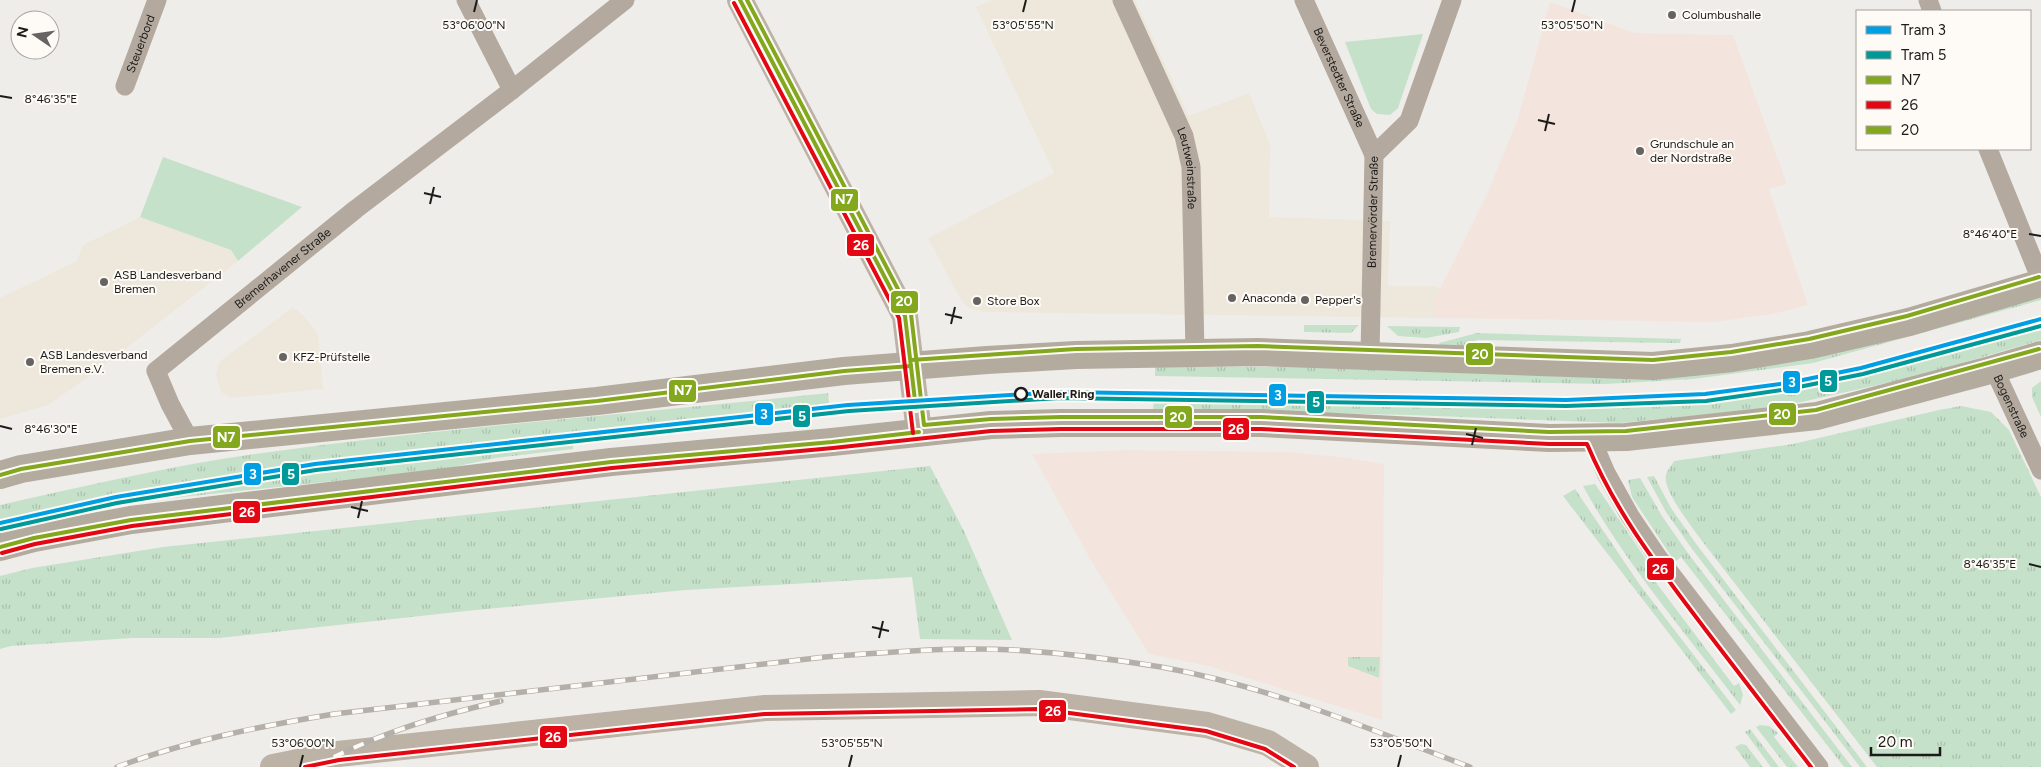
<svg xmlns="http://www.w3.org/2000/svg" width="2041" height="767" viewBox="0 0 2041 767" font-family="Figtree,sans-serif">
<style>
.commercial{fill:#ede8db}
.education{fill:#f3e5de}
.grass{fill:url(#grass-tufts)}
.green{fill:#c6e1ca}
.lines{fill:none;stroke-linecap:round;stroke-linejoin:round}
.street{stroke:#b4a99e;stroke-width:19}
.secondary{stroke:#bcb2a6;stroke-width:26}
.primary{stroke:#b4ab9f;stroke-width:28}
.rail-casing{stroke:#b4b0a9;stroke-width:5.5}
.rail{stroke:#fefbf7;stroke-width:4;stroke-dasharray:11;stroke-linecap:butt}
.bus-1-casing{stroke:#fefbf7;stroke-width:8}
.bus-2-casing{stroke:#fefbf7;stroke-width:8}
.bus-3-casing{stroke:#fefbf7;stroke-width:8}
.bus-1{stroke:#83a81e;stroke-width:4}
.bus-2{stroke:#e30613;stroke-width:4}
.bus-3{stroke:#83a81e;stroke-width:4}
.tram-1-casing{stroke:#fefbf7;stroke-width:8}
.tram-2-casing{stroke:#fefbf7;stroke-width:8}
.tram-1{stroke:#009fe3;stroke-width:4}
.tram-2{stroke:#099;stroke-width:4}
.ticks{fill:none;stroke:#1c1b19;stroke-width:2}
.poi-dot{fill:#666462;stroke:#fefbf7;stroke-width:2}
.stop-dot{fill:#fefbf7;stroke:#1c1b19;stroke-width:2.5}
.labels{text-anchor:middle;stroke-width:4;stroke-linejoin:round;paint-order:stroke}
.poi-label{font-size:12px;fill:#1c1b19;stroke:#fefbf7;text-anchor:start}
.street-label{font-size:12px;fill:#1c1b19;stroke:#fefbf7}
.stop-label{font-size:12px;font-weight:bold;fill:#1c1b19;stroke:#fefbf7;text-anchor:start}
.ticks-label{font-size:12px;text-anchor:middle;fill:#1c1b19;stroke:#fefbf7;stroke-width:4;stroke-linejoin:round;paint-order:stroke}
.line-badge{stroke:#fefbf7;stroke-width:2}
.badge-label{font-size:14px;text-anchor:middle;font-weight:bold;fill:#fff}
</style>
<defs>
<pattern id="grass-tufts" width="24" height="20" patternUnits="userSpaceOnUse" patternTransform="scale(1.25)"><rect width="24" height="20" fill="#c6e1ca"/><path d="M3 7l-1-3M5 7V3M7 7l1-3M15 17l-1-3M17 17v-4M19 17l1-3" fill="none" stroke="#aac0ad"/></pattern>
</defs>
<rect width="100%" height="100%" fill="#efedea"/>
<g class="commercial">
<path d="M992,0H1135L1189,116L1249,93L1270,144L1269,217L1390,221L1388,286H1433L1440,288L1436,297L1435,318L983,312L967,307L961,300L928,238L1054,173L976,7Z"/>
<path d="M140,217L231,250L238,261L98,370L48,405L0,419V298L77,261L83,245Z"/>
<path d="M293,307L303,315L318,334L323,389L231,398L221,392L216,375L218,365L223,359Z"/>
</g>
<g class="education">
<path d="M1550,2L1635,33L1733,35L1787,184L1769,189L1808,305L1773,314L1714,322L1435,318L1436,297L1487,194L1518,118Z"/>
<path d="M1123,450L1287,452L1342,457L1384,464L1382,720L1208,666L1149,654L1093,564L1032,454Z"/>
</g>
<g class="grass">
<path d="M2041,295V300L1813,363L1693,379L1606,384L1155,376V366L1307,367L1608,378Z"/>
<path d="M2041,323V340L1918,376L1775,408L1619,423L1409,415L1153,409L1154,400L1524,406H1607L1696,402L1819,384Z"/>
<path d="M1304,325H1359L1351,333L1304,332Z"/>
<path d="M1387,326L1460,327L1459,332L1426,338L1398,336Z"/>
<path d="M1477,333L1681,339L1680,343H1671L1477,340L1463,349L1440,347L1439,343Z"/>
<path d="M2041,381V417L2032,397V388Z"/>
<path d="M828,393L830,413L573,439V449L496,458L439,470L107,505L0,529V505C85,486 169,466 255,454C445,427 637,414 828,393Z"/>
<path d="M1961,406L1991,412L2009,430L2041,497V767H1877L1702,541C1693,528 1662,490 1666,475C1667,470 1672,465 1674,461L1793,444L1939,410Z"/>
<path d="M930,466L964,531L1012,640L920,639L912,577L686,590L466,611L219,638H132L11,646L0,649V576L32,568L163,547Z"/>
<path d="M1654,476L1671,508L1697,545L1867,767H1860L1692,549L1666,512L1647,477Z"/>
<path d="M1640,478L1662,516L1687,552L1852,767H1844L1681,557L1675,562L1632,497L1628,480Z"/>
<path d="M1595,484L1658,577L1654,580L1734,686L1739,683L1743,695L1740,705C1688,636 1624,562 1583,486Z"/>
<path d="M1575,489L1640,585L1736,710L1731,714L1563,496Z"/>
<path d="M1348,657H1380L1379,678L1348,666Z"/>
<path d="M1760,725L1769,726L1778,733L1774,737L1798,767H1787L1756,727Z"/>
<path d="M1750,729L1779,767H1771L1745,732Z"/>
<path d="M1741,744L1746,745L1763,767H1750L1735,747Z"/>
</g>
<g class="green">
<path d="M1423,34L1398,108L1390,115L1377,114L1371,109L1345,42Z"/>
<path d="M163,157L302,207L238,261L231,250L140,217Z"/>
</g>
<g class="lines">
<g class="street">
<path d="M466,0L512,90"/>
<path id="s1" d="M1122,0L1184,136L1191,167L1195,352"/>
<path id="s2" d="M1304,0L1374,155"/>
<path d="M1928,0L1932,11"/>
<path id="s3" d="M125,86L157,0"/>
<path d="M1988,149L2041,280"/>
<path id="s4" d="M1370,356L1374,155L1409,121L1452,0"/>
<path id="s5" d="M1994,369L2041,470"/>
<path d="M1591,438L1606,473L1630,516L1657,556L1819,767"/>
<path id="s6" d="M190,441L170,404L156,371L356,209L512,90L625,0"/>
</g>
<g class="secondary">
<path d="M740,0L905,316L919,432"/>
<path d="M273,767L338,754L765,708L1039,703L1207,725L1268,743L1306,767"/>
</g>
<g class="primary">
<path d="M0,475L21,469L190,441L597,401L844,371L987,360L1076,355L1258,352L1653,366L1732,358L1810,345L1909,322L2041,283"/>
<path d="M0,547L34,538L131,520L611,462L832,442L991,425L1061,423H1261L1549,438L1626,437L1817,416L1994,369L2041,355"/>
</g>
<defs>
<g id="rail">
<path d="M117,767C186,741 261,726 334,714L825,657C888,652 952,647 1014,650C1063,653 1113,659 1161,667C1268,686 1369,729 1470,767"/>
<path d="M314,767C377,734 432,717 501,701"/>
</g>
</defs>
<use href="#rail" class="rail-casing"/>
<use href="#rail" class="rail"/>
<defs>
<g id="bus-1">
<path d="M740,0L905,316L916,409"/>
<path d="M0,475L21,469L190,441L597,401L844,371L911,366"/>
<path d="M0,547L34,538L131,520L611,462L832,442L919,432"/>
</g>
<g id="bus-2">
<path d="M734,3L899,318L913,433"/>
<path d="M2,553L35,544L132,526L612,468L833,448L991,431L1061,429H1261L1549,444H1587C1617,515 1659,568 1705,629C1740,675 1776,721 1811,767"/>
<path d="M305,767L339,760L765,714L1039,709L1206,731L1265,749L1294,767"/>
</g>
<g id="bus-3">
<path d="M747,0L911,314L924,425L991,419L1061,417H1261L1549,432L1626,431L1816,410L2039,349"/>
<path d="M911,360L1076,349L1258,346L1653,360L1731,352L1809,339L1907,316L2039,277"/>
</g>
</defs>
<use href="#bus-1" class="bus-1-casing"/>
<use href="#bus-2" class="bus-2-casing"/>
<use href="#bus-3" class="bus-3-casing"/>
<use href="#bus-1" class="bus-1"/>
<use href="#bus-2" class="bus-2"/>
<use href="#bus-3" class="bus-3"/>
<defs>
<path id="tram-1" d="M0,523L116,497L315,464L848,405L1060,392L1566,400L1705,394L1788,383L1861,368L2041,319"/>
<path id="tram-2" d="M1,529L117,503L316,470L849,411L1060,398L1566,406L1706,401L1789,389L1863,374L2041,326"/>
</defs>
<use href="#tram-1" class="tram-1-casing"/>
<use href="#tram-2" class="tram-2-casing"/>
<use href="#tram-1" class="tram-1"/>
<use href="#tram-2" class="tram-2"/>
</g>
<path class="ticks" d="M474,12L477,0M1023,12L1026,0M1572,12L1575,0M0,96L12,98M1538,120L1555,124M1545,131L1549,114M424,193L441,197M430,204L434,187M2029,234L2041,236M945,314L962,318M951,324L955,307M0,426L12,429M1466,434L1483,438M1472,445L1476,428M351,507L368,511M358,518L362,501M2029,564L2041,567M872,627L889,631M879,638L883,621M300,767L303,755M849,767L852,755M1398,767L1401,755"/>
<g class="poi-dot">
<circle cx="1672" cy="15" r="5"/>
<circle cx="1640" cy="151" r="5"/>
<circle cx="104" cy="282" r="5"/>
<circle cx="1232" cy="298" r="5"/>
<circle cx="1305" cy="300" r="5"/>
<circle cx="977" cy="301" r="5"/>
<circle cx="283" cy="357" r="5"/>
<circle cx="30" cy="362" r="5"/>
</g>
<circle class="stop-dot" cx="1021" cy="394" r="6"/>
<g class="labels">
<g class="poi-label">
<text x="1682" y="19">Columbushalle</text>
<text x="1650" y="148">Grundschule an<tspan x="1650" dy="14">der Nordstraße</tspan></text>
<text x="114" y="279">ASB Landesverband<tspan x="114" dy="14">Bremen</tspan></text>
<text x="1242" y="302">Anaconda</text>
<text x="1315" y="304">Pepper's</text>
<text x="987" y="305">Store Box</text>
<text x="40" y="359">ASB Landesverband<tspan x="40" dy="14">Bremen e.V.</tspan></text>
<text x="293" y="361">KFZ-Prüfstelle</text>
</g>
<g class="street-label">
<text dy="4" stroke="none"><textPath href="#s3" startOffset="45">Steuerbord</textPath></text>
<text dy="4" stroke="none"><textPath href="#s2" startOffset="85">Beverstedter Straße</textPath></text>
<text dy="4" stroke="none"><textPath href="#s1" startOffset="182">Leutweinstraße</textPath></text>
<text dy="4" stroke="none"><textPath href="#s4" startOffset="144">Bremervörder Straße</textPath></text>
<text dy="4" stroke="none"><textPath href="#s6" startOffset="241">Bremerhavener Straße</textPath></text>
<text dy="4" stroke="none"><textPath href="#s5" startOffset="41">Bogenstraße</textPath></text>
</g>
<g class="stop-label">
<text x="1032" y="398">Waller Ring</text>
</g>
</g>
<g class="ticks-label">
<text x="474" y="29">53°06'00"N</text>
<text x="1023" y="29">53°05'55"N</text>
<text x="1572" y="29">53°05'50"N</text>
<text x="51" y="103">8°46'35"E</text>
<text x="1990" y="238">8°46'40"E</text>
<text x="51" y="433">8°46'30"E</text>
<text x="1990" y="568">8°46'35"E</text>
<text x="303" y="747">53°06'00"N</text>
<text x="852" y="747">53°05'55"N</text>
<text x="1401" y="747">53°05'50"N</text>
</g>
<g class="line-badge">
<rect x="830" y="188" width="29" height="24" rx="5" fill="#83a81e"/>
<rect x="846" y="233" width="29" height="24" rx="5" fill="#e30613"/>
<rect x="890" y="290" width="29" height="24" rx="5" fill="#83a81e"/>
<rect x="1465" y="342" width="29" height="24" rx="5" fill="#83a81e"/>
<rect x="1819" y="369" width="19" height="24" rx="5" fill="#099"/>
<rect x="1782" y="370" width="19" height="24" rx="5" fill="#009fe3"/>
<rect x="668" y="379" width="29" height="24" rx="5" fill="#83a81e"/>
<rect x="1268" y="383" width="19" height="24" rx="5" fill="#009fe3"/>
<rect x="1306" y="390" width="19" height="24" rx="5" fill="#099"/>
<rect x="1768" y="402" width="29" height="24" rx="5" fill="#83a81e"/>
<rect x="754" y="402" width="20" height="24" rx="5" fill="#009fe3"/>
<rect x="792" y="404" width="19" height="24" rx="5" fill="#099"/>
<rect x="1164" y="405" width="29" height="24" rx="5" fill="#83a81e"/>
<rect x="1222" y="417" width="28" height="24" rx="5" fill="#e30613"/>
<rect x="212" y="425" width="29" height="24" rx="5" fill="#83a81e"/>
<rect x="281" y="462" width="19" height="24" rx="5" fill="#099"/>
<rect x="243" y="462" width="19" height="24" rx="5" fill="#009fe3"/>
<rect x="232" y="500" width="29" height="24" rx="5" fill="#e30613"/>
<rect x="1646" y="557" width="29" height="24" rx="5" fill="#e30613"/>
<rect x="1038" y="699" width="29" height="24" rx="5" fill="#e30613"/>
<rect x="539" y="725" width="29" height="24" rx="5" fill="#e30613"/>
</g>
<g class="badge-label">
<text x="844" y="204">N7</text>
<text x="861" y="250">26</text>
<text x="904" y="306">20</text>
<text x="1480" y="359">20</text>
<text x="1828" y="386">5</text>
<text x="1792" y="387">3</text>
<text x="683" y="395">N7</text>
<text x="1278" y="400">3</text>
<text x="1316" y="407">5</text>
<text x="1782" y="419">20</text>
<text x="764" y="419">3</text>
<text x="802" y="421">5</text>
<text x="1178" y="422">20</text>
<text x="1236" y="434">26</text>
<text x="226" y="442">N7</text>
<text x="291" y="479">5</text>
<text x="253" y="479">3</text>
<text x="247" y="517">26</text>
<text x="1660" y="574">26</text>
<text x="1053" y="716">26</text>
<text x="553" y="742">26</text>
</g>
<rect x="1856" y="10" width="175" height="140" fill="#fefbf7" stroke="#a4a19e"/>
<rect x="1866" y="26" width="25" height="8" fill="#009fe3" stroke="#a4a19e"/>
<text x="1901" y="35" font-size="15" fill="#1c1b19">Tram 3</text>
<rect x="1866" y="51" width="25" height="8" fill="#009999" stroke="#a4a19e"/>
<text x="1901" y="60" font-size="15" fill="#1c1b19">Tram 5</text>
<rect x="1866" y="76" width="25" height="8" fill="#83a81e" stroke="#a4a19e"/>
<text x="1901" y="85" font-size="15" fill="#1c1b19">N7</text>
<rect x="1866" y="101" width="25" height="8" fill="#e30613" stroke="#a4a19e"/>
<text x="1901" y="110" font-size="15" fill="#1c1b19">26</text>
<rect x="1866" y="126" width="25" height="8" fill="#83a81e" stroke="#a4a19e"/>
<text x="1901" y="135" font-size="15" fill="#1c1b19">20</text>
<g transform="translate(35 35) rotate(283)"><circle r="24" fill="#fefbf7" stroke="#a4a19e"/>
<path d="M0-4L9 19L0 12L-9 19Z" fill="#666462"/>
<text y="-8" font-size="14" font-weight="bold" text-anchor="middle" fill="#1c1b19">N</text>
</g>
<path d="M1871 747v8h69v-8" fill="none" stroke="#1c1b19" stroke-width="2.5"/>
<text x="1878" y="747" font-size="15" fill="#1c1b19" stroke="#fefbf7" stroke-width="4" paint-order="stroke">20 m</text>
</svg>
